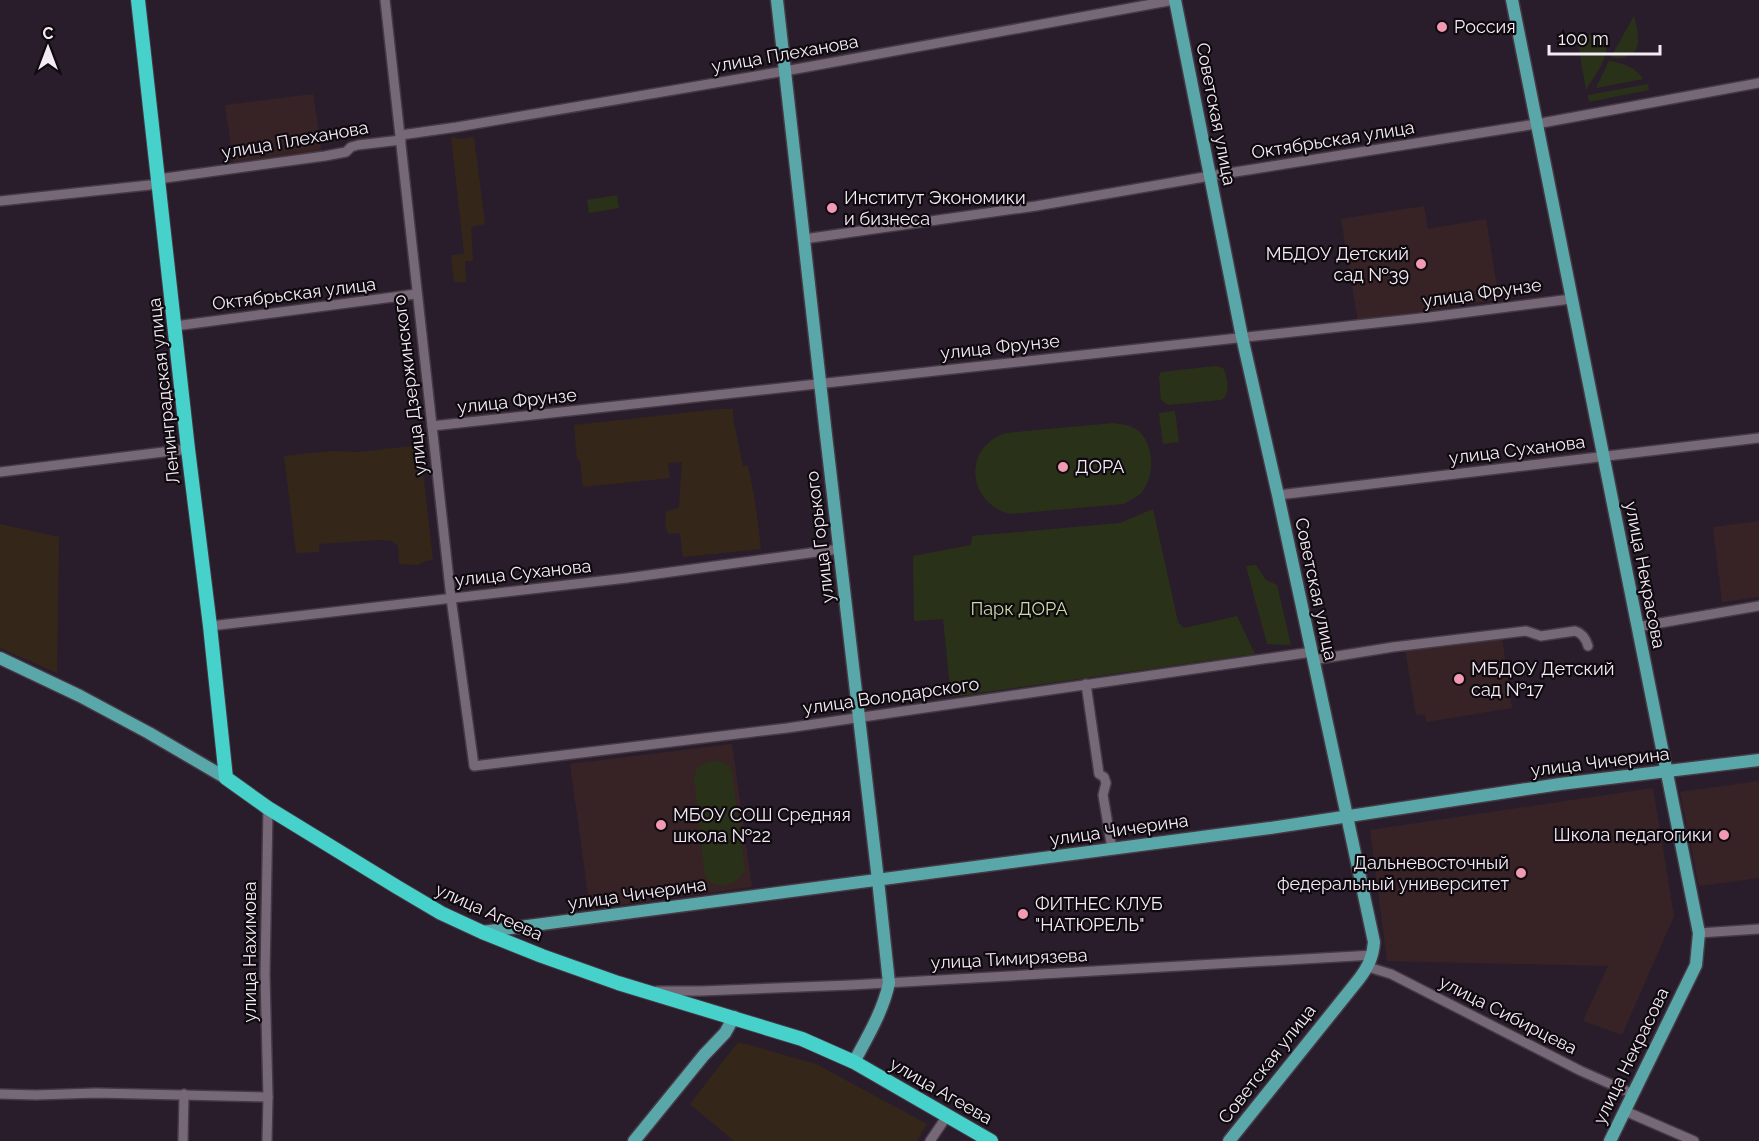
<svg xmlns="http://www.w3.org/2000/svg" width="1759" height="1141" viewBox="0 0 1759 1141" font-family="Raleway,sans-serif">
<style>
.industrial{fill:#342719}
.education{fill:#372326}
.green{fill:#293218}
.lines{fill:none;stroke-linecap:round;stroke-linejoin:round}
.minor-casing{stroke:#443944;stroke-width:12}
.major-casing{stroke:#443944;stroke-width:15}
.highway-casing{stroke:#443944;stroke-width:16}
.minor{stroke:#776878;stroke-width:9}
.major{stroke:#5aa7aa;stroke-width:12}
.highway{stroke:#47d1cb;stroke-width:14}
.poi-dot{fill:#f19ab2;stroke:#0f0a0f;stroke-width:2}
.labels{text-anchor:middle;stroke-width:4.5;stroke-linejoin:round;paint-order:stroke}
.poi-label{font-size:18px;fill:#f4ebf4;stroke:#0f0a0f;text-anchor:start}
.street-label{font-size:18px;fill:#f4ebf4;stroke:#0f0a0f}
.park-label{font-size:18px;fill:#c8dda5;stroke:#0f0a0f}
</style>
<rect width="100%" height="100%" fill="#2a1d2b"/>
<g class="industrial">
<path d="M451,137L461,139L474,137L485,224L471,227L473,261H465L466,282H454L451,255L464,254Z"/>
<path d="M720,409H733V418L743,466H748L755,501L761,549L683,557L680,533L668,534L665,524L666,512L679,507L682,462L668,463L670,478L583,487L580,460L577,459L574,425Z"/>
<path d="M420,445L433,560L425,561L418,565L399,564L398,546L392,541L377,540L319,544V552L296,553L284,456L331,451L359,452Z"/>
<path d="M0,524L59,537L57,673L0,648Z"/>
<path d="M738,1042L816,1064L927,1124L917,1141H734L690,1104Z"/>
</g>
<g class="education">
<path d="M313,94L322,154L234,167L225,105Z"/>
<path d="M1424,206L1428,229L1486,219L1499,299L1358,322L1341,219Z"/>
<path d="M1759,521V597L1722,602L1713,527Z"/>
<path d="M1502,638L1512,708L1426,722L1425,714L1416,715L1405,650Z"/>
<path d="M732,744L752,887L590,909L570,764Z"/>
<path d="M1759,781V878L1699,886L1680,792Z"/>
<path d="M1653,788L1674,916L1622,1035L1583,1021L1608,966L1387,961L1370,830Z"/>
</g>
<g class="green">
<path d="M1634,16C1636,24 1639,34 1638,42C1637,56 1623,60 1611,57Z"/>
<path d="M1600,33C1617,50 1595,74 1586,90L1577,38Z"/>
<path d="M1609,61C1623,63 1635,67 1643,79L1596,88Z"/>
<path d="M1648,84L1649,90L1589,102L1588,95Z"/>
<path d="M617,195L619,208L589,213L587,200Z"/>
<path d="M1216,366L1223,368C1228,378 1231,394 1221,400L1168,405L1161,400L1159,376L1161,372Z"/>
<path d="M1175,411L1179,442L1163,444L1159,413Z"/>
<path d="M1113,423C1121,424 1129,425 1136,429C1155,442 1156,478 1140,494C1135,498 1129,501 1123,504L1010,514C967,503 962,447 1006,433Z"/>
<path d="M1153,509L1178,622L1184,628L1237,616L1255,654L951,697L943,619L914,621L913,556L971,545L972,536L1120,523Z"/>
<path d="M1256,565L1266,580L1277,585L1291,645L1267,644L1246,566Z"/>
<path d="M711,761H720L731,767L745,870C737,886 717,891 705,877L694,777C696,767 702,764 711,761Z"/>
</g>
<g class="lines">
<defs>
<g id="minor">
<path d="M385,0L451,598L474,766L787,728L1312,652"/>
<path d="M401,135L457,127L785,71L1174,0"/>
<path d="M158,179L325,156L346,152L351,147L358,145L401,140"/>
<path d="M0,201L159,184"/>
<path d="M804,239L1036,206L1210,176L1536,124L1759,83"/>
<path d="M175,326L416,294"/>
<path d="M432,426L1430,317L1571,299"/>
<path d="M0,472L188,449"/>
<path d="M1278,495L1759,438"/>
<path d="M210,626L627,578L839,549"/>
<path d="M1637,627L1759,606"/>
<path d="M1313,660L1393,647L1526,631L1541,636L1575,631C1582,633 1586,639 1588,646"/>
<path d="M1086,684L1099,774L1104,777L1106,783L1103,795L1112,849"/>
<path d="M1699,933L1759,929"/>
<path d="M1368,967L1391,974L1581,1071L1633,1094"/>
<path d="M657,991H701L851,985L1373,955"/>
<path d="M0,1094L36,1095L96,1093L268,1097"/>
<path d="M1625,1111L1694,1141"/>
<path d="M183,1141L184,1094"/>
<path d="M267,1141L268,1097L265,975L268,808"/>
<path d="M930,1141L947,1116"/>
</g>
<g id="major">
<path d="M777,0L826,435L878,880L889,983C883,1011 868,1036 854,1062"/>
<path d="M1175,0L1242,337L1278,495L1374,942C1373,957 1368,967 1359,979L1229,1141"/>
<path d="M1512,0L1699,933L1696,965L1610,1141"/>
<path d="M0,658L80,696L149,733L226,778"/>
<path d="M482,932L1270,828L1560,784L1759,760"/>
<path d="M634,1141L704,1055L725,1033L734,1017"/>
</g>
<path id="highway" d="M138,0L188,449L210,626L226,778L268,808L397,887L441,913L482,932L542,956L618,983L802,1039L854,1062L991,1141"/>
</defs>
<use href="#minor" class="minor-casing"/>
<use href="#major" class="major-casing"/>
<use href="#highway" class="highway-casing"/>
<use href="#minor" class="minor"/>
<use href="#major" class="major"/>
<use href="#highway" class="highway"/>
</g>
<g class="poi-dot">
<circle cx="1442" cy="27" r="6"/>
<circle cx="832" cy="208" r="6"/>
<circle cx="1421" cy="264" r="6"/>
<circle cx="1063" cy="467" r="6"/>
<circle cx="1459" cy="679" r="6"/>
<circle cx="661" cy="825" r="6"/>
<circle cx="1724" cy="835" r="6"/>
<circle cx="1521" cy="873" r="6"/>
<circle cx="1023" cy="914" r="6"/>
</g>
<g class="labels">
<g class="poi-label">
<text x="1454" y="33">Россия</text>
<text x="844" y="204">Институт Экономики<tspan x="844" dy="21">и бизнеса</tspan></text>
<text x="1409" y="260" text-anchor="end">МБДОУ Детский<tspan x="1409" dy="21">сад №39</tspan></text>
<text x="1075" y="473">ДОРА</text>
<text x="1471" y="675">МБДОУ Детский<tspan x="1471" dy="21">сад №17</tspan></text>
<text x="673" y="821">МБОУ СОШ Средняя<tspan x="673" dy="21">школа №22</tspan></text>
<text x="1712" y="841" text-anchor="end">Школа педагогики</text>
<text x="1509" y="869" text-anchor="end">Дальневосточный<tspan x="1509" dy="21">федеральный университет</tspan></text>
<text x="1035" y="910">ФИТНЕС КЛУБ<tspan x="1035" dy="21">"НАТЮРЕЛЬ"</tspan></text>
</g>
<g class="street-label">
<text transform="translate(785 54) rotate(-10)" y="6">улица Плеханова</text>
<text transform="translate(1216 114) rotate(79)" y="6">Советская улица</text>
<text transform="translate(295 140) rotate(-10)" y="6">улица Плеханова</text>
<text transform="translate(1333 140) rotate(-9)" y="6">Октябрьская улица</text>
<text transform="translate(1482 293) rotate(-8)" y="6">улица Фрунзе</text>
<text transform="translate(294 294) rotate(-7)" y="6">Октябрьская улица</text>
<text transform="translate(1000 347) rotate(-6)" y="6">улица Фрунзе</text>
<text transform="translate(410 385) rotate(-97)" y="6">улица Дзержинского</text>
<text transform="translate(164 391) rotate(-96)" y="6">Ленинградская улица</text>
<text transform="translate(517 401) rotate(-6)" y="6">улица Фрунзе</text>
<text transform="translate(1517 450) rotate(-7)" y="6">улица Суханова</text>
<text transform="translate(820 537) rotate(-97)" y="6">улица Горького</text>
<text transform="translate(523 573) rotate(-6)" y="6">улица Суханова</text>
<text transform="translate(1645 575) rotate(79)" y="6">улица Некрасова</text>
<text transform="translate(1316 589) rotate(78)" y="6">Советская улица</text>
<text transform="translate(891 696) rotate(-8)" y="6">улица Володарского</text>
<text transform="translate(1600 762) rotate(-7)" y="6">улица Чичерина</text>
<text transform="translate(1119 830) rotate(-8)" y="6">улица Чичерина</text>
<text transform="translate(637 894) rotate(-8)" y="6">улица Чичерина</text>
<text transform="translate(489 912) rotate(24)" y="6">улица Агеева</text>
<text transform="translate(250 952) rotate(-90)" y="6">улица Нахимова</text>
<text transform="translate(1009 959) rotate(-3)" y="6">улица Тимирязева</text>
<text transform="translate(1508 1015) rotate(27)" y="6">улица Сибирцева</text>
<text transform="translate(1631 1056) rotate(-64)" y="6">улица Некрасова</text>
<text transform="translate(1267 1064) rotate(-52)" y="6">Советская улица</text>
<text transform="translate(941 1091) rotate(30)" y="6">улица Агеева</text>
</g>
<g class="park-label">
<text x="1019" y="615">Парк ДОРА</text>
</g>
</g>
<g transform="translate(48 48)" stroke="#0f0a0f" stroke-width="4.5" paint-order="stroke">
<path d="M0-4.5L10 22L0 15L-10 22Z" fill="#f4ebf4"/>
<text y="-9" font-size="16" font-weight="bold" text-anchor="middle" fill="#f4ebf4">С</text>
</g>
<path d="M1549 45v9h111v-9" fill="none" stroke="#f4ebf4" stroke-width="3"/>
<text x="1558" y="45" font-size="18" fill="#f4ebf4" stroke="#0f0a0f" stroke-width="4.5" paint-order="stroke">100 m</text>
</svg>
